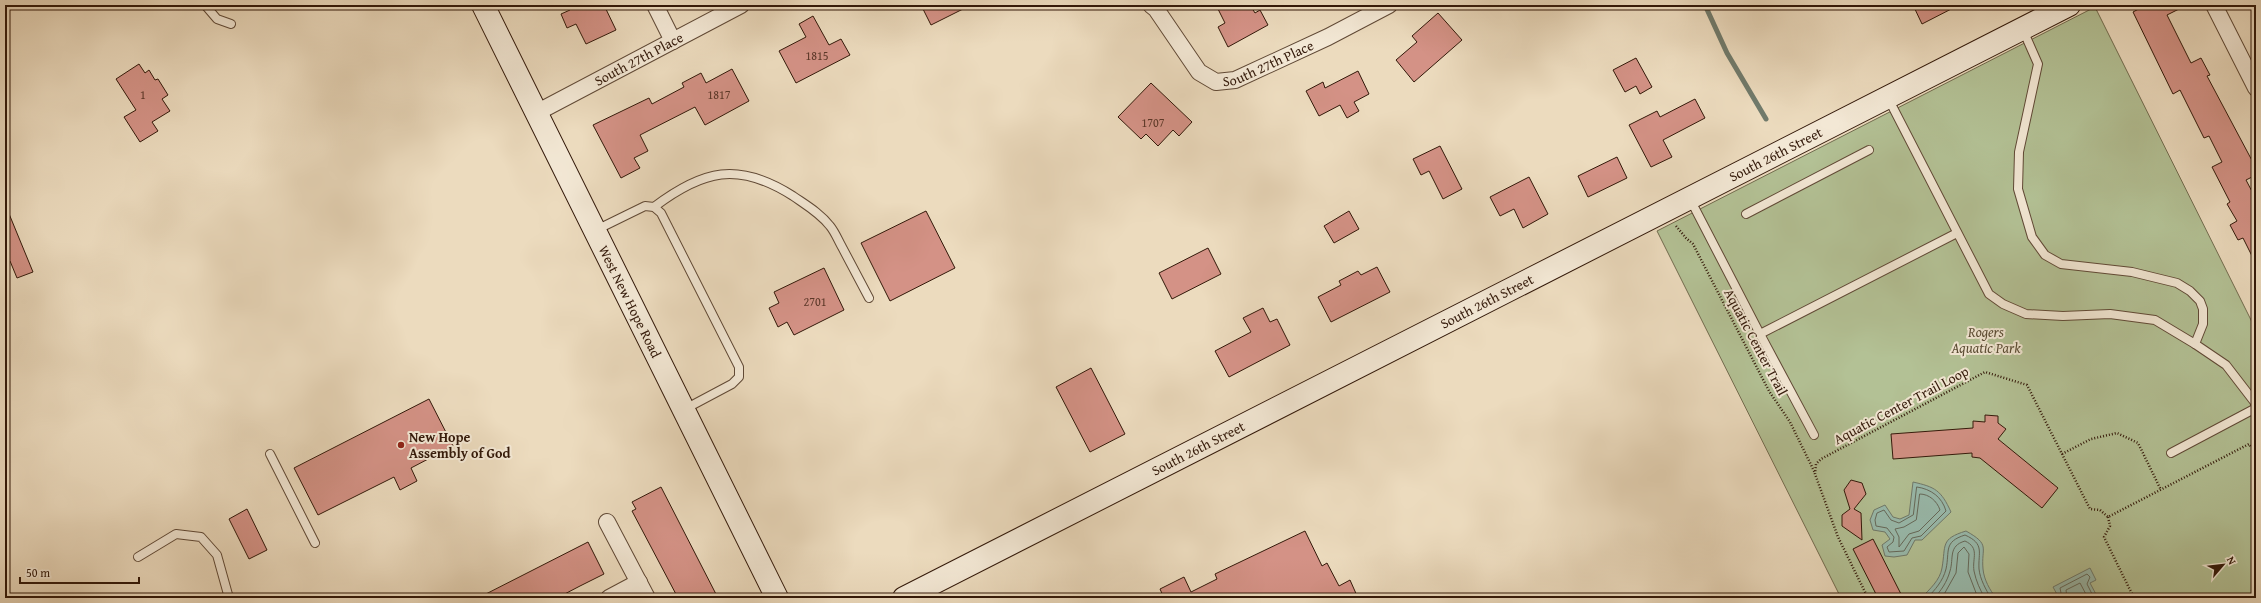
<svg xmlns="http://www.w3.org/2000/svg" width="2261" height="603" viewBox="0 0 2261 603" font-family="'Gentium Book Plus',serif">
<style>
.green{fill:#b3c195;stroke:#726c4f}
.water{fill:#99bbad;stroke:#707a6b}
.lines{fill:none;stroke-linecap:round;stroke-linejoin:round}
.shore{stroke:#666a5b;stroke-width:1}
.stream{stroke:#707a6b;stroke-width:5}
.building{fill:#d49286;stroke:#321809}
.lane-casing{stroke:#604936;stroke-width:10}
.street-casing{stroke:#604936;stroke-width:18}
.secondary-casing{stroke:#321809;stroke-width:24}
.path{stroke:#321809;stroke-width:2.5;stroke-dasharray:1 2;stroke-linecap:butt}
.lane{stroke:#f3e8d5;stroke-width:8}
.street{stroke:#f3e8d5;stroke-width:16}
.secondary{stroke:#f3e8d5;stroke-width:22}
.poi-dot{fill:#8f2418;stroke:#f3e8d5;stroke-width:1.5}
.labels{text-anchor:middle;stroke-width:4;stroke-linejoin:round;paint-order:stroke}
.number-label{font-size:12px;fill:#5a3628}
.street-label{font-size:14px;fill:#321809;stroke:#f3e8d5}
.park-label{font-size:14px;font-style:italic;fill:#594b33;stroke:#f3e8d5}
.poi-label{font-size:14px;font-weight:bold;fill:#321809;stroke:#f3e8d5;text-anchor:start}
</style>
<rect width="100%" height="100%" fill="#ecdbbe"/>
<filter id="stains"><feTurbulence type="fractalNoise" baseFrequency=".005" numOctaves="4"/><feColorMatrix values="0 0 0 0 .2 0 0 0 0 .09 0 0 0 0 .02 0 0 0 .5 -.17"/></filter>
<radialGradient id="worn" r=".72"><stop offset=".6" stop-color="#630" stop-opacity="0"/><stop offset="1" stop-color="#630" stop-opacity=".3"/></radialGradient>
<path class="green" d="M2095,7L2256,330V598H1841L1657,231Z"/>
<g class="water">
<path d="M1913,482C1935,487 1941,490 1951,512L1922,540H1915L1907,555L1894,557L1885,556L1882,545L1890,539L1885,532L1873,530L1870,520L1874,510L1885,505L1893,517L1900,519L1909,515Z"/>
<path d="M1966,531C1991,545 1981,547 1983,569C1984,580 1990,590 1996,598H1921C1930,589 1940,580 1942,568C1946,545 1940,539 1966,531Z"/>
<path d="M2090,568L2096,580L2090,583L2098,598H2059L2053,587Z"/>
</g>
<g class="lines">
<g class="shore">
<path d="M1917,487C1931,489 1942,497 1946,511L1921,536L1912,538L1904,551L1889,552L1887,547L1893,542L1894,537L1887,528L1876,526L1875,520L1877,513L1884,510L1891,520L1899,523L1913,515Z"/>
<path d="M1920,494C1929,494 1937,501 1940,510L1919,531L1909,534L1899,547V537L1895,529L1904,527L1916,520Z"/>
<path d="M1927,598C1935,590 1943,581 1946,569C1950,551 1943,542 1965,535C1985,544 1978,552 1979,569C1980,579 1986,590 1991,598"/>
<path d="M1934,598C1941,591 1947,582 1950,571C1954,558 1948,546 1965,541C1980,548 1972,558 1974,571C1976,581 1980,590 1985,598"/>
<path d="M1942,598L1956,573L1958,553L1964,547L1969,554L1968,572L1978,598"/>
<path d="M2062,598L2060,588L2087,574L2090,577L2087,584L2094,598"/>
<path d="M2067,598L2066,590L2080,583L2088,598"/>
</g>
<path class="stream" d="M1705,5L1727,53L1766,119"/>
</g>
<g class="building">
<path d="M567,5H604L616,30L586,44L576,24L567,28L561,14L570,10Z"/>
<path d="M921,5H971L931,25Z"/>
<path d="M1216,5H1250L1255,13L1260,10L1268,25L1228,47L1218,27L1225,23Z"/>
<path d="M1913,5H1959L1922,24Z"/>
<path d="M2146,5H2187L2167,15L2191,63L2201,58L2210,75L2207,76L2256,168V175L2246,180L2256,199V264L2243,238L2238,240L2230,225L2237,221L2227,204L2230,202L2212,167L2222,162L2209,136L2204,138L2180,90L2173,94L2133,12Z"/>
<path d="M1438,13L1462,40L1414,82L1396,60L1417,42L1412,36Z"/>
<path d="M813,16L829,45L841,39L850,55L796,83L779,51L806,37L799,24Z"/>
<path d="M1636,58L1652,87L1640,94L1636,86L1625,92L1613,70Z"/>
<path d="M139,64L145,73L149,70L155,80L158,79L168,95L162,99L170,111L152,122L158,131L140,142L124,117L136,110L116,79Z"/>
<path d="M732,69L749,101L705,125L695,107L640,135L648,151L634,158L640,168L621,178L593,125L649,98L652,104L684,87L682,83L701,73L706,83Z"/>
<path d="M1358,71L1369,94L1354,102L1359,111L1347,118L1340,105L1319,116L1306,91L1323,82L1325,88Z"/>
<path d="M1151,83L1192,122L1179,136L1173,130L1158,146L1146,134L1141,139L1118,117Z"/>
<path d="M1695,99L1705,118L1663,140L1672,157L1651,167L1629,125L1657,111L1660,117Z"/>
<path d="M1440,146L1462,189L1443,199L1429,171L1421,175L1413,159Z"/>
<path d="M1617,157L1627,178L1588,197L1578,176Z"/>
<path d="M1529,177L1548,214L1523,228L1514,209L1500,216L1490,197Z"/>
<path d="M5,204L33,272L17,278L10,261L5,263Z"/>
<path d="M926,211L955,268L890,301L861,243Z"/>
<path d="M1349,211L1359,229L1334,243L1324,226Z"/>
<path d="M1208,248L1221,274L1172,299L1159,273Z"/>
<path d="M1377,267L1390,292L1331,322L1318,297L1341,285L1339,281L1358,271L1361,275Z"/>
<path d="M824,268L844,310L794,335L787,322L778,327L769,308L779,303L774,292Z"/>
<path d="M1263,308L1270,322L1277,319L1290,345L1229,377L1215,351L1251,332L1243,318Z"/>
<path d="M1091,368L1125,434L1090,452L1056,387Z"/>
<path d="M429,399L453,446L411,468L417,481L400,490L394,477L318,515L294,468Z"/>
<path d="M1985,415L1998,416V423L2006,429L1998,439L2058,488L2042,508L1980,458L1972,457V453L1893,459L1891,434L1973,428V421L1985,422Z"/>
<path d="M1851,480L1862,483L1866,494L1854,509L1861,513L1862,540L1842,526V515L1850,509L1844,490Z"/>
<path d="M661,487L718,598H678L632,511L636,509L632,502Z"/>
<path d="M247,509L267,550L249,559L229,519Z"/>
<path d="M1305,531L1322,566L1327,563L1339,586L1350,580L1358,598H1164L1160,589L1184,577L1191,592L1217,579L1215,574Z"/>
<path d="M1873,539L1903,598H1878L1853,549Z"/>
<path d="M588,542L604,574L580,586L557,598H478Z"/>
</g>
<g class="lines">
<defs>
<g id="lane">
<path d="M205,5L217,19L231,24"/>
<path d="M2023,30L2038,64L2019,152L2018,189L2032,237L2045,255L2061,264L2132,272L2177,283L2190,291L2200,301L2203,309V324L2195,344L2226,365L2256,404"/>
<path d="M1888,98L1989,294L2003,304L2026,314L2063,316L2110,314L2155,320L2195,344"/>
<path d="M1690,199L1760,334L1957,233"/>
<path d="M654,207C703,170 738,161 793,196C806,205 820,213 830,226C835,232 838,240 842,247C851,264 860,281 869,298"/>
<path d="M1746,214L1869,150"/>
<path d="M596,230L645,206L654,207L661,213L739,367V377L732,384L685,409"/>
<path d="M1760,334L1814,435"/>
<path d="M2171,453L2256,408"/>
<path d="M270,454L315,543"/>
<path d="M138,557L176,534L201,537L217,555L229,598"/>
</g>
<g id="street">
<path d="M655,5L673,41"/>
<path id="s1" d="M1151,5L1156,9L1199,72L1216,82L1235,80L1328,37L1389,5"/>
<path d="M2214,5L2256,88"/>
<path id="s2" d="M536,113L741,5"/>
<path d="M607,522L647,598"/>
<path d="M609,598L639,582"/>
</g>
<g id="secondary">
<path id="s3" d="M483,5L777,598"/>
<path id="s4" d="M904,598L2069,5"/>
</g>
</defs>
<use href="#lane" class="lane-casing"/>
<use href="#street" class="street-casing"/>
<use href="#secondary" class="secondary-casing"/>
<g class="path">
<path d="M1676,226L1686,238L1693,244L1769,391L1790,422L1815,473"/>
<path d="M2062,454L2091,439L2117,433L2138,443L2161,490"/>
<path d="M2108,517L2110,526L2104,537L2134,598"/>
<path d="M1868,598L1838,537L1815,474L1816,464L1821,459L1985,372L2027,385L2090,509L2100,510L2108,517L2249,444L2256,453"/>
</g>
<use href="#lane" class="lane"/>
<use href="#street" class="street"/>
<use href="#secondary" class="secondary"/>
</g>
<circle class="poi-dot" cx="401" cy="445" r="4"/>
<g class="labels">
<g class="number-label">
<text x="817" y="60">1815</text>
<text x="143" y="99">1</text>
<text x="719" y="99">1817</text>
<text x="1153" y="127">1707</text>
<text x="815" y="306">2701</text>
</g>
<g class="street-label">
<text dy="5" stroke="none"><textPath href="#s2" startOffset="116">South 27th Place</textPath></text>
<text dy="5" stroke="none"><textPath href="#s1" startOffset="158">South 27th Place</textPath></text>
<text dy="5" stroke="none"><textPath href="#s4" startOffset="978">South 26th Street</textPath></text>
<text dy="5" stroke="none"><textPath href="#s3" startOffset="331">West New Hope Road</textPath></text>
<text dy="5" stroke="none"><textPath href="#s4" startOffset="654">South 26th Street</textPath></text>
<text transform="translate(1756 342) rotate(62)" y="5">Aquatic Center Trail</text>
<text transform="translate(1901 405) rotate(-28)" y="5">Aquatic Center Trail Loop</text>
<text dy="5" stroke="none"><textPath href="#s4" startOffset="330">South 26th Street</textPath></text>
</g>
<g class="park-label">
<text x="1986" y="337">Rogers<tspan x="1986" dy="16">Aquatic Park</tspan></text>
</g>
<g class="poi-label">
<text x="409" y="442">New Hope<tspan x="409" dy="16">Assembly of God</tspan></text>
</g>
</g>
<rect width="2261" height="603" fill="none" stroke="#ecdbbe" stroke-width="20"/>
<rect x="6" y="6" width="2249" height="591" fill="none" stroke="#321809" stroke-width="2"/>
<rect x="10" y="10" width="2241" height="583" fill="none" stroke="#321809"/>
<g transform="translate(2223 565) rotate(62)" stroke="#f3e8d5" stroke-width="3" paint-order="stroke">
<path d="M0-3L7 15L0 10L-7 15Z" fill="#321809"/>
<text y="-6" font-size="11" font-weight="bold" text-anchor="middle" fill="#321809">N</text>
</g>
<path d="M20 577v6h119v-6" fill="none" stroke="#321809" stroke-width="2"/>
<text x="26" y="577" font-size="12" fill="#321809" stroke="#f3e8d5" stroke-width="3" paint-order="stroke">50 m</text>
<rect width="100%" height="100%" filter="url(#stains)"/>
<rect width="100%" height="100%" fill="url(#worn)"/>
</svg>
